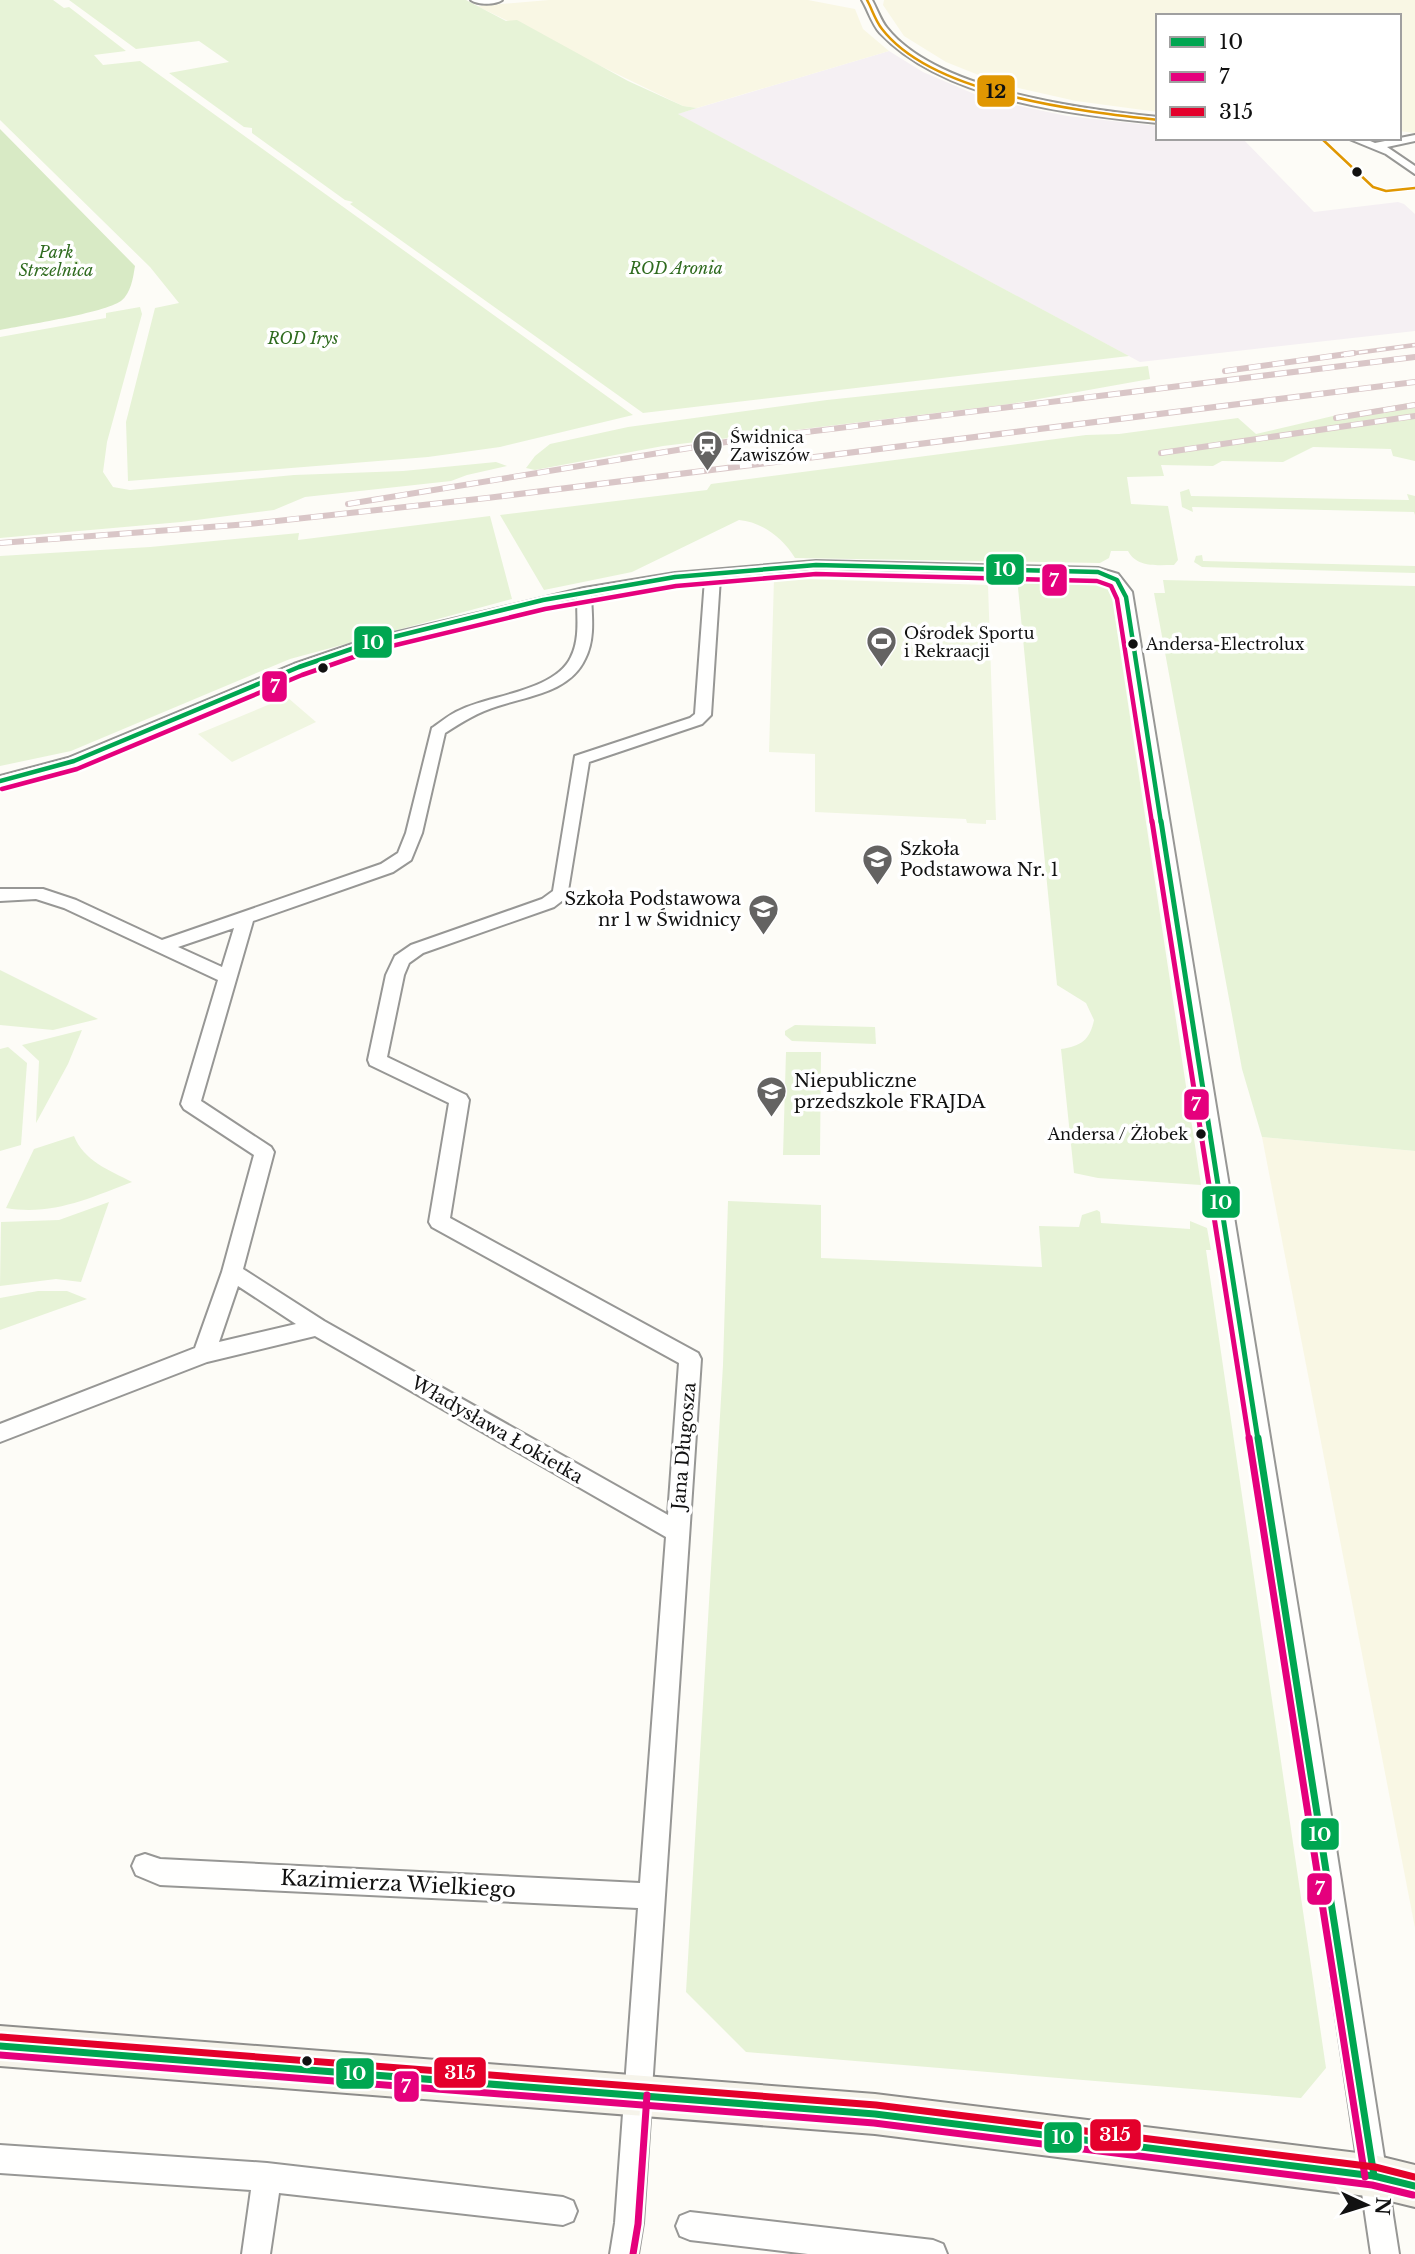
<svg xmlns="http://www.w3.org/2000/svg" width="1415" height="2254" viewBox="0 0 1415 2254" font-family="'Libre Baskerville',serif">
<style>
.industrial{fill:#f5f0f3}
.farmland{fill:#f9f7e4}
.green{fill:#e7f3d7}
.forest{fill:#d8eac5}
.pitch{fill:#f0f6e1}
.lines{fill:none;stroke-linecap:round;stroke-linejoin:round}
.street-casing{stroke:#979795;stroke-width:4}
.secondary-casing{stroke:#8e8d8b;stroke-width:4}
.street{fill:#fffffe;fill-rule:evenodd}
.secondary{fill:#f6f4eb;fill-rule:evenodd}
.rail-far1-casing{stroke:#d9c6c7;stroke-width:4.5}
.rail-casing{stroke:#d9c6c7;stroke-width:6}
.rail-far1{stroke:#fff;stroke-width:2.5;stroke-dasharray:9;stroke-linecap:butt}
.rail{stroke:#fff;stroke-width:4.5;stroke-dasharray:12;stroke-linecap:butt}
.bus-1-far2-casing{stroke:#fff;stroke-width:9}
.bus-1-far1-casing{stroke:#fff;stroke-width:10}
.bus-1-casing{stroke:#fff;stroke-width:12}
.bus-2-far2-casing{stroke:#fff;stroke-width:9}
.bus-2-far1-casing{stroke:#fff;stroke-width:10}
.bus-2-casing{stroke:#fff;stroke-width:12}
.bus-3-casing{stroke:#fff;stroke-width:12}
.bus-4-casing{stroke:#fff;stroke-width:5}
.bus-1-far2{stroke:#00a651;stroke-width:4.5}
.bus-1-far1{stroke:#00a651;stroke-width:5}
.bus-1{stroke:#00a651;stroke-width:7}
.bus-2-far2{stroke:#e5007d;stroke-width:4.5}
.bus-2-far1{stroke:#e5007d;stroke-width:5}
.bus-2{stroke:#e5007d;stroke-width:7}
.bus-3{stroke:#e4002b;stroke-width:7}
.bus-4{stroke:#e09702;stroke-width:2.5}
.bus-dot{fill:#111;stroke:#fff;stroke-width:2.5}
.labels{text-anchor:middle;stroke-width:7;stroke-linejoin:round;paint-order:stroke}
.far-park-label{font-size:16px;font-style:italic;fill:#2f6b1f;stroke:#fff}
.far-poi-label{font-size:16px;fill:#111;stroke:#fff;text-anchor:start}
.bus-label{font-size:16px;fill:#111;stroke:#fff;text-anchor:start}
.poi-label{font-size:18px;fill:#111;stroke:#fff;text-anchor:start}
.street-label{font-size:18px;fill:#111;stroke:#fff}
.near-street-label{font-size:21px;fill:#111;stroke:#fff}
.line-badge{stroke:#fff;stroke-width:2.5}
.badge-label{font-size:19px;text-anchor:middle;font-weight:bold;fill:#fff}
.pale-badge-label{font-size:19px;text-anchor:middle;font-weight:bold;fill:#111}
</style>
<rect width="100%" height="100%" fill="#fdfcf7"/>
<path class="industrial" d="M889,51L923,72L986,99L1067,116L1158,126V138H1242L1314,212L1398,202L1404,204L1415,214V331L1140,362L677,114Z"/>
<g class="farmland">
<path d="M549,0H808L855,9L863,29L889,51L697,108L683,106L477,6Z"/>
<path d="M884,0H1415V133L1399,131V16H1158V112L1076,101L1001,84L946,62L904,36L883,5Z"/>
<path d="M1262,1137L1415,1151V1928Z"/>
</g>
<g class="green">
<path d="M0,0H53L64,8L69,7L126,51L94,55L103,65L140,61L633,415L500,447L428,457L128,481L126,422L155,308L179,303L150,267L0,120Z"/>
<path d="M69,0H466L506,21L517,20L628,81L683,106L697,108L678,114L1129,356L643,413L350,204L353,202L345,200L252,133V128L244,127L169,73L229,62L199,41L136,49Z"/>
<path d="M140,307L142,314L107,442L103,472L113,487L130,490L294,475L403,471L496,462L507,466L467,475L451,481L305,497L274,510L181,522L0,538V337L106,318V313Z"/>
<path d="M1148,366L1150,379L1010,404L663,446L535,470L526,468L535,456L550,444L628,427L827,400Z"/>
<path d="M1415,402V461L1393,456L1391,449L1313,447L1283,462L1222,461L1213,466L1161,465L1164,476L1127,477L1131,504L1168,506L1178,560L1174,565C1157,565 1137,568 1128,551H1111L1109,558L1100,563L795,558C783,538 762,522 739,520L632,572L544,590L500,515L707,490L711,484L1086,435L1119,434L1238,418L1256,434L1333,416Z"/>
<path d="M1189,489L1191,496L1409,500L1407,494L1415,496V515L1414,512L1192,507L1193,512L1182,507L1180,492Z"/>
<path d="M490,516L512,599L290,659L71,751L0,766V556L150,547L299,533L298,540Z"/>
<path d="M1202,555L1203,561L1415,566V573L1202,567L1194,562L1196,556Z"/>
<path d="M1035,574C1055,575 1105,570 1115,589L1112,598L1201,1185L1098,1178L1074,1173L1061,1049C1081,1046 1090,1040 1094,1020L1086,1003L1057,985L1018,588L1019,584Z"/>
<path d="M1163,580L1415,586V1151L1262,1137L1242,1069L1154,593H1165Z"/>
<path d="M0,970L98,1019L53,1030L0,1025Z"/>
<path d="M795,1025L875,1027L876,1044L792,1041L785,1035V1031Z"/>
<path d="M82,1030L68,1064L36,1123L39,1061L22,1045Z"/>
<path d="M8,1047L27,1063L21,1145L0,1151V1049Z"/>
<path d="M786,1052H821L820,1155H783Z"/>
<path d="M74,1136C84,1161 109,1170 132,1182C90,1198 52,1216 6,1208L34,1149Z"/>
<path d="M728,1201L821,1205V1258L1042,1267L1039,1226L1079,1227L1082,1215L1097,1210L1100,1212L1101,1223L1190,1229V1221L1207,1228L1211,1250H1206L1326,2068L1301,2098L746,2052L686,1992L723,1365Z"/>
<path d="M109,1202L81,1282L56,1279L0,1286L1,1222L59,1220Z"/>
<path d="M38,1291H67L87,1299L0,1330V1298Z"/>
</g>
<path class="forest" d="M0,129L135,266C133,278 131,293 121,301C104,313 25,325 0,330Z"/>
<g class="pitch">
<path d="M774,578L988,585L996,820H986V824L967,823L966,819L815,812V754L769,752Z"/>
<path d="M287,697L316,722L232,762L198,734Z"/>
</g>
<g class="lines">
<defs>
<g id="street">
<path d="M471,0H502C495,5 478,5 471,0Z"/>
<path d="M862,0H872C877,9 881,21 887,28C937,91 1082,109 1158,117V123C1072,115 943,100 880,33C872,24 868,10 862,0Z"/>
<path d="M1415,135V141L1387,147L1415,166V174L1386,154L1347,138H1363L1375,143Z"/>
<path d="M816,561L1098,568L1118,574L1132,592L1316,1719L1399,2254H1371L1292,1719L1119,597L1114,586L1101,577L816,569L720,578L711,715L702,724L589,762L567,897L554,907L423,953L409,963L404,975L387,1057L466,1095L469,1100L450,1218L698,1353L701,1359L643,2223L638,2254H610L615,2223L638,1908L160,1885L136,1875L132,1866L136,1857L145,1854L160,1859L640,1883L666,1537L315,1336L207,1362L0,1442V1424L195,1348L222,1272L254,1155L184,1109L181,1104L218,980L64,908L36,899L0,901V889H43L76,900L162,940L381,864L398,853L406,833L432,728C441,722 450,714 460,710C491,695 555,691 571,657C580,639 577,618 577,598L374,646L304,670L80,764L0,786V776L68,758L294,664L364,640L584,588L675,573ZM705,579L695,714L690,718L575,756L553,891L542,899L411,945L395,956L386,975L368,1060L370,1065L449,1103L429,1222L432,1227L679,1363L668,1515L324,1321L243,1269L274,1152L271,1147L201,1101L253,921L393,872L411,860L422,833L445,733C462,722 478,712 498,706C528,696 570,692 585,659C595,640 592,617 591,596ZM234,928L222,967L178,947ZM238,1286L296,1324L219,1342Z"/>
<path d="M0,2145L267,2163L563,2197L573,2201L577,2211L573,2221L563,2225L279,2193L270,2254H242L251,2190L0,2173Z"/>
<path d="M690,2212L933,2240L943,2244L947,2254H808L690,2240L680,2236L676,2226L680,2216Z"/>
</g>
<path id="secondary" d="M0,2026L875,2094L1374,2155L1415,2165V2207L1374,2197L875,2134L0,2066Z"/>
</defs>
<use href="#street" class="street-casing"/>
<use href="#secondary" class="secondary-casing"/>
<use href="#street" class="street"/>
<use href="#secondary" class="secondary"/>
<defs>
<path id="rail-far1" d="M1341,355L1415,345"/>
<g id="rail">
<path d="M1225,371L1354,353"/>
<path d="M1336,418L1415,405"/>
<path d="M1161,453L1415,416"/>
<path d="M348,504L726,442L1415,357"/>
<path d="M0,543L249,524L487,498L1415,382"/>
</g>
</defs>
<use href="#rail-far1" class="rail-far1-casing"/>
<use href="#rail" class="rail-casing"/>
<use href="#rail-far1" class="rail-far1"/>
<use href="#rail" class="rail"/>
<defs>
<path id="bus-1-far2" d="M0,781L74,761L299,667L369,643L543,600L675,577L816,565L1098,572L1117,580L1126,597L1161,823"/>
<path id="bus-1-far1" d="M1161,821L1258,1440"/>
<g id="bus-1">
<path d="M1258,1438L1374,2176"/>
<path d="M0,2046L875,2114L1374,2176L1415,2186"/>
</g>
<path id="bus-2-far2" d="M2,789L77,769L302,675L371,651L545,609L676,586L816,574L1097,581L1111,586L1117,599L1152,823"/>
<path id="bus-2-far1" d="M1152,821L1249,1440"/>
<g id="bus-2">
<path d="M1249,1438L1365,2177"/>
<path d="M0,2055L874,2123L1372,2185L1413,2195"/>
<path d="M633,2254L638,2224L647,2095"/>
</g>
<path id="bus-3" d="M1,2037L876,2105L1375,2167L1415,2177"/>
<g id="bus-4">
<path d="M867,0C872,9 875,20 882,29C933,95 1080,111 1158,120"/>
<path d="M1321,138L1373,187L1386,191L1415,188"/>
</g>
</defs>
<use href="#bus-1-far2" class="bus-1-far2-casing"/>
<use href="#bus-1-far1" class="bus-1-far1-casing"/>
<use href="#bus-1" class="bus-1-casing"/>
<use href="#bus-2-far2" class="bus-2-far2-casing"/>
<use href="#bus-2-far1" class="bus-2-far1-casing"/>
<use href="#bus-2" class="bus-2-casing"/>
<use href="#bus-3" class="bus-3-casing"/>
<use href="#bus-4" class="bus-4-casing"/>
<use href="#bus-1-far2" class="bus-1-far2"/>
<use href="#bus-1-far1" class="bus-1-far1"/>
<use href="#bus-1" class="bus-1"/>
<use href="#bus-2-far2" class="bus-2-far2"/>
<use href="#bus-2-far1" class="bus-2-far1"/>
<use href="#bus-2" class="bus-2"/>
<use href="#bus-3" class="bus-3"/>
<use href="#bus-4" class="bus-4"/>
</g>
<defs>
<symbol id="station-pin" viewBox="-11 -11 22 30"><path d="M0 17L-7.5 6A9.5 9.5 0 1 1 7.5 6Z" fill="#646362" stroke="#fff"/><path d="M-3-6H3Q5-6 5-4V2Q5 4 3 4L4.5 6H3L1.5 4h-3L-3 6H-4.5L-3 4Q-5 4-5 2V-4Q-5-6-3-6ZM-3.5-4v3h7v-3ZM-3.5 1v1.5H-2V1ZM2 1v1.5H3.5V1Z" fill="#fff"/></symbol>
<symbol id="stadium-pin" viewBox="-11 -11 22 30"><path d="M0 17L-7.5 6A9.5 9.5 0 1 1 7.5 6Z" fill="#646362" stroke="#fff"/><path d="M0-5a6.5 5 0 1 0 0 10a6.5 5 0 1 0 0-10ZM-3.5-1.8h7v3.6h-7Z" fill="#fff"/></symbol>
<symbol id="university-pin" viewBox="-11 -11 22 30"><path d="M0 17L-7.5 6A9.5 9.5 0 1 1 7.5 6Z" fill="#646362" stroke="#fff"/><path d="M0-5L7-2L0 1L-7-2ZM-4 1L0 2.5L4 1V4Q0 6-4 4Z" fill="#fff"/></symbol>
<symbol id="school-pin" viewBox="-11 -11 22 30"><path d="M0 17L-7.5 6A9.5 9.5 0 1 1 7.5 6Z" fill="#646362" stroke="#fff"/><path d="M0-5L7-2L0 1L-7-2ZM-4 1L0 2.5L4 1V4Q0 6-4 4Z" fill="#fff"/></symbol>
</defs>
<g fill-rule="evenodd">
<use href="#station-pin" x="690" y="428" width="35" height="47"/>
<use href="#stadium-pin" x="864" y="624" width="35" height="47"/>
<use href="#university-pin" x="860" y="842" width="35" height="47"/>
<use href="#school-pin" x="746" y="892" width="35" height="47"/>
<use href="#school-pin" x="754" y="1074" width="35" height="47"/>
</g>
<g class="bus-dot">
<circle cx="1357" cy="172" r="6"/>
<circle cx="1133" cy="644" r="6"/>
<circle cx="323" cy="668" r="6"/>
<circle cx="1201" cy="1134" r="6"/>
<circle cx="307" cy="2061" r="6"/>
</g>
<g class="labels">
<g class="far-park-label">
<text x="56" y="258">Park<tspan x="56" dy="18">Strzelnica</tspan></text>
<text x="676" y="274">ROD Aronia</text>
<text x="303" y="344">ROD Irys</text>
</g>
<g class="far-poi-label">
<text x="730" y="443">Świdnica<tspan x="730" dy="18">Zawiszów</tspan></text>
<text x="904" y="639">Ośrodek Sportu<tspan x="904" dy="18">i Rekraacji</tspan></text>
</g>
<g class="bus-label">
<text x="1146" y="650">Andersa-Electrolux</text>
<text x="1188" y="1140" text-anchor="end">Andersa / Żłobek</text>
</g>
<g class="poi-label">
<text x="900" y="855">Szkoła<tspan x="900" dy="21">Podstawowa Nr. 1</tspan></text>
<text x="741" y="905" text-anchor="end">Szkoła Podstawowa<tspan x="741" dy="21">nr 1 w Świdnicy</tspan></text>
<text x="794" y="1087">Niepubliczne<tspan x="794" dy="21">przedszkole FRAJDA</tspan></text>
</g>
<g class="street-label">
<text transform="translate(497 1430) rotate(30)" y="6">Władysława Łokietka</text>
<text transform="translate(684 1446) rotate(-85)" y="6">Jana Długosza</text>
</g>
<g class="near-street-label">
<text transform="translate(398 1884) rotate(3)" y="7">Kazimierza Wielkiego</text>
</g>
</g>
<g class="line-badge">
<rect x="976" y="74" width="40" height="34" rx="7" fill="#e09702"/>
<rect x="985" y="553" width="40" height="33" rx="7" fill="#00a651"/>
<rect x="1041" y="563" width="27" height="34" rx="7" fill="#e5007d"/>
<rect x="353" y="625" width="40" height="34" rx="7" fill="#00a651"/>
<rect x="261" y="670" width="27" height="33" rx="7" fill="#e5007d"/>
<rect x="1183" y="1088" width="27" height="33" rx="7" fill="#e5007d"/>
<rect x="1201" y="1185" width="40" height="34" rx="7" fill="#00a651"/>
<rect x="1300" y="1817" width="40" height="34" rx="7" fill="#00a651"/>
<rect x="1306" y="1872" width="27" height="34" rx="7" fill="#e5007d"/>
<rect x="433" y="2056" width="54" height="33" rx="7" fill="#e4002b"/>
<rect x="335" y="2057" width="40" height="33" rx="7" fill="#00a651"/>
<rect x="393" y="2070" width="27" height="33" rx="7" fill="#e5007d"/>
<rect x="1089" y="2118" width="53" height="34" rx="7" fill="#e4002b"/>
<rect x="1043" y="2121" width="40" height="33" rx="7" fill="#00a651"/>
</g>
<g class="badge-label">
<text x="1005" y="576">10</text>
<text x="1054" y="587">7</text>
<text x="373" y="649">10</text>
<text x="275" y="693">7</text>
<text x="1196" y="1111">7</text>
<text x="1221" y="1209">10</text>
<text x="1320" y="1841">10</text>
<text x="1320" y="1895">7</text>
<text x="460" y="2079">315</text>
<text x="355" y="2080">10</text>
<text x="406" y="2093">7</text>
<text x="1115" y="2141">315</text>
<text x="1063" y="2144">10</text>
</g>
<g class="pale-badge-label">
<text x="996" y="98">12</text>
</g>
<rect x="1156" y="14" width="245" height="126" fill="#ffffff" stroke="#a0a0a0" stroke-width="2"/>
<rect x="1170" y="37" width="35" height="10" fill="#00a651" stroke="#a0a0a0" stroke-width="2"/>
<text x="1219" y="49" font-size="21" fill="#111111">10</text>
<rect x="1170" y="72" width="35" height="10" fill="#e5007d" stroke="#a0a0a0" stroke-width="2"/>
<text x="1219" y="84" font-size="21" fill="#111111">7</text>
<rect x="1170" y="107" width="35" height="10" fill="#e4002b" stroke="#a0a0a0" stroke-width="2"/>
<text x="1219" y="119" font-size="21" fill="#111111">315</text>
<g transform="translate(1366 2205) rotate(94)" stroke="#ffffff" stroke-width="5" paint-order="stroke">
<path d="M0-5L12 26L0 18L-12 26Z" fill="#111111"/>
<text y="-10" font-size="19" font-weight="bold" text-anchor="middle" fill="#111111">N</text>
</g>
</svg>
